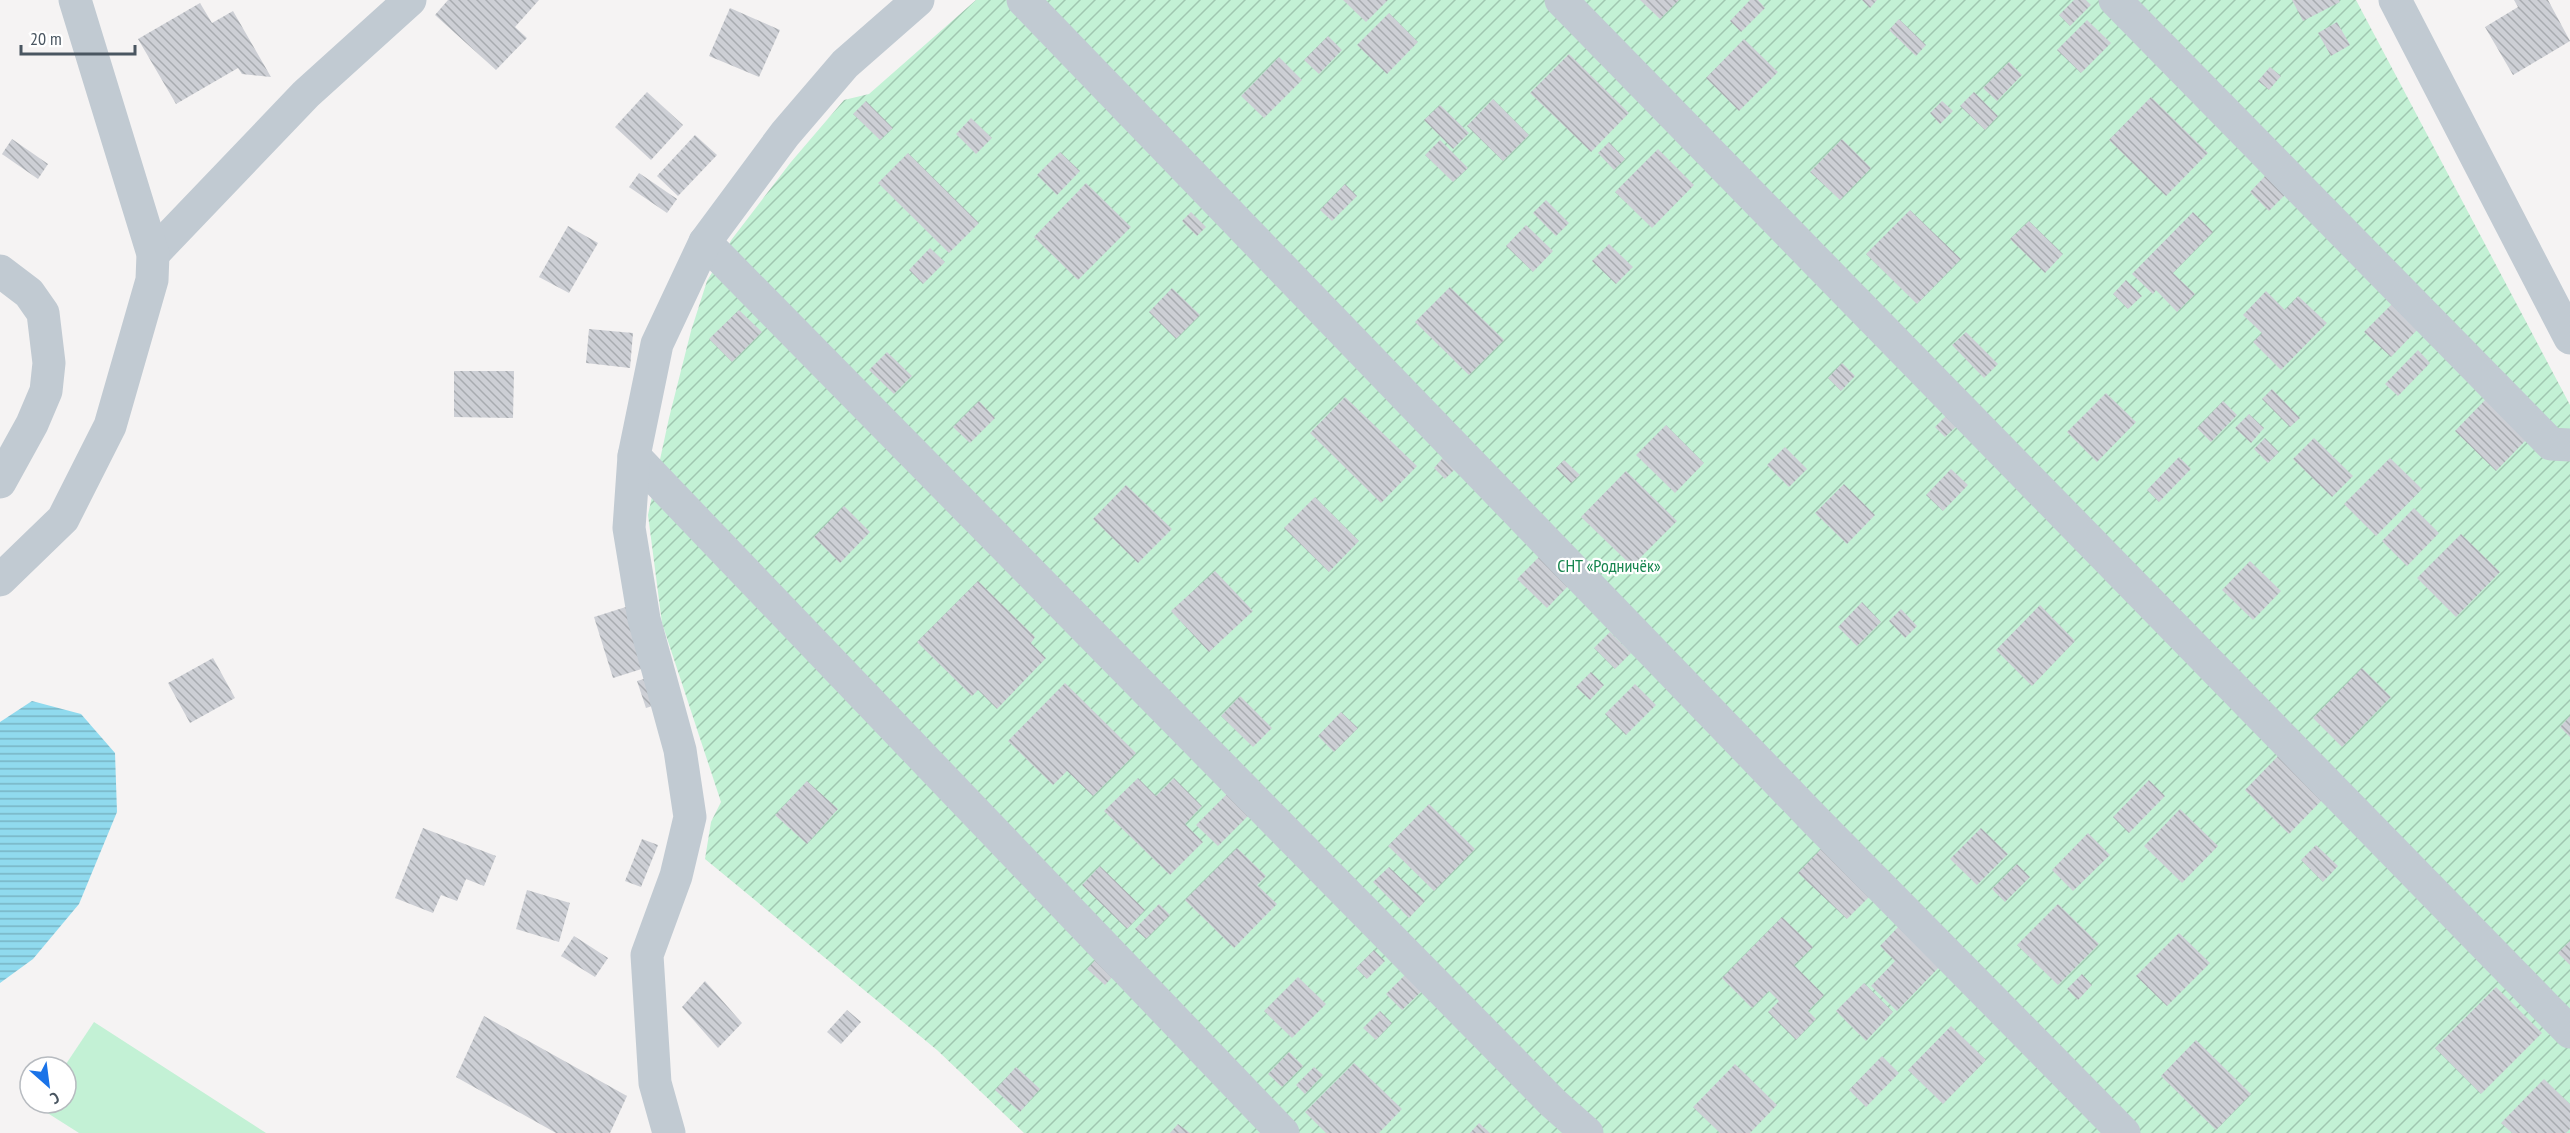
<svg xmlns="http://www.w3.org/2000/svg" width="2570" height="1133" viewBox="0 0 2570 1133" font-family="'PT Sans Narrow',sans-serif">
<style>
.grass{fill:#c3f1d5}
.garden{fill:url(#garden-furrows)}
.water{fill:url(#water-rules)}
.building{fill:url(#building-back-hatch)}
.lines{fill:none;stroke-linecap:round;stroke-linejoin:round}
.minor{stroke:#c1cad2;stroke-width:33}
.labels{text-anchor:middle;stroke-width:4.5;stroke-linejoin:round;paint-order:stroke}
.park-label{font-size:18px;fill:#17864f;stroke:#fff}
</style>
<defs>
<pattern id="garden-furrows" width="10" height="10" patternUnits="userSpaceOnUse" patternTransform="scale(1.5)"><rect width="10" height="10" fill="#c3f1d5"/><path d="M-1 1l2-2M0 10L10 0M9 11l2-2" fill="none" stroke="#a0c6b0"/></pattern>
<pattern id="water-rules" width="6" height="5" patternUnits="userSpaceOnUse" patternTransform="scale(1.5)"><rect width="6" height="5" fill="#90daee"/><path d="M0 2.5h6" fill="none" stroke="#78b4c4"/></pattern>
<pattern id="building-back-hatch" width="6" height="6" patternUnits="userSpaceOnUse" patternTransform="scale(1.5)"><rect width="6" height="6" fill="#cdcfd5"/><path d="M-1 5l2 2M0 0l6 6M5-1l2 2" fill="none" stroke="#a8abb0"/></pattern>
</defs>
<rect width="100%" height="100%" fill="#f5f3f3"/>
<path class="grass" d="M94,1022L266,1133H79L38,1107L41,1103H66V1067H64Z"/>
<path class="garden" d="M976,0H2356L2570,405V1133H1024L937,1050L705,859L711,822L721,802L662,623L648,515L669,418L691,331L707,281L732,239L791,162L844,100L869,94Z"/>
<path class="water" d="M32,701L81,714L115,753L117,812L79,904L33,959L0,983V722Z"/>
<g class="building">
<path d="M448,0H539L515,27L527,38L496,70L435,15Z"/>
<path d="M1343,0H1388L1366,22Z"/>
<path d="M1640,0H1679L1660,19Z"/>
<path d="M1750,0H1758L1765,8L1741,32L1730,21Z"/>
<path d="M1862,0H1877L1870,8Z"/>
<path d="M2074,0H2086L2091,5L2070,26L2059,15Z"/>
<path d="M2292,0H2339L2340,2L2303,21Z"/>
<path d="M2514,0H2548L2570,41L2513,75L2485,27L2518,7Z"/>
<path d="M200,3L212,23L233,11L271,77L242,74L238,68L176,104L138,39Z"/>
<path d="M730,8L780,30L759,77L709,56Z"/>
<path d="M1389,13L1418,42L1387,74L1357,45Z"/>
<path d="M1899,19L1926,45L1916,56L1889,30Z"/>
<path d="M2087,20L2111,43L2081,73L2057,50Z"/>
<path d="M2337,22L2350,45L2331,56L2318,33Z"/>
<path d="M1328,36L1342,50L1319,74L1304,60Z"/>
<path d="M1744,39L1778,72L1739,111L1706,78Z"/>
<path d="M1569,54L1629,113L1591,152L1530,93Z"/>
<path d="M1279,57L1302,80L1264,118L1241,96Z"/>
<path d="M2009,62L2022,75L1997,101L1983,88Z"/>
<path d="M2270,67L2281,76L2269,90L2258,81Z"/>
<path d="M647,92L683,125L651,160L615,127Z"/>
<path d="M1974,92L1998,116L1985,130L1960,106Z"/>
<path d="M2151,97L2208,153L2166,196L2109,140Z"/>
<path d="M1493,99L1529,135L1503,161L1467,126Z"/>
<path d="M866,101L893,128L880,140L853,114Z"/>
<path d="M1942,101L1953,111L1940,124L1930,113Z"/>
<path d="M1440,105L1469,133L1453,149L1424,120Z"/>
<path d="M971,118L992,138L976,154L956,134Z"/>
<path d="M695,135L717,155L678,196L657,176Z"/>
<path d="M12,139L48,164L38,179L2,154Z"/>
<path d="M1842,139L1871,168L1840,200L1810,172Z"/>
<path d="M1440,140L1468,168L1453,182L1425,155Z"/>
<path d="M1609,142L1625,159L1614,170L1598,153Z"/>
<path d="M1658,149L1694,185L1652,228L1615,192Z"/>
<path d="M1060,152L1080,171L1057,195L1037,175Z"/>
<path d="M908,153L979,223L949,253L878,183Z"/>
<path d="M639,173L677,199L667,213L629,187Z"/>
<path d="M2266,175L2285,195L2269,211L2250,192Z"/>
<path d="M1086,183L1131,227L1078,280L1034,237Z"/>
<path d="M1345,184L1357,196L1332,221L1320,210Z"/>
<path d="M1546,200L1569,223L1556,236L1533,213Z"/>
<path d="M1910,210L1961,259L1917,304L1866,254Z"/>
<path d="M1191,212L1206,227L1197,236L1182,221Z"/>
<path d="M2193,212L2213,232L2173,273L2195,294L2177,312L2156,290L2153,294L2132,274Z"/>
<path d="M2029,221L2063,254L2045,273L2010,239Z"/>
<path d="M1526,225L1553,251L1533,272L1506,246Z"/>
<path d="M568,226L598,243L569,293L539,277Z"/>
<path d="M1609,244L1633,267L1616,284L1592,261Z"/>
<path d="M930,248L945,262L923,284L909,270Z"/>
<path d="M2126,280L2142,296L2128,309L2113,294Z"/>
<path d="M1450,287L1504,340L1469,375L1415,322Z"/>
<path d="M1172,288L1200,315L1176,339L1149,312Z"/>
<path d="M2266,291L2285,310L2298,296L2327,323L2281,370L2253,342L2262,333L2243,315Z"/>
<path d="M2393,303L2418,329L2391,357L2364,332Z"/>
<path d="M739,310L762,332L732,362L709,339Z"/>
<path d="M589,329L633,333L630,368L586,363Z"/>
<path d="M1966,332L1998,364L1984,378L1952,345Z"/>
<path d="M2418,350L2430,363L2398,396L2385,384Z"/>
<path d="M887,352L912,376L894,394L869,370Z"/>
<path d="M1842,363L1855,376L1841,391L1828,378Z"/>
<path d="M454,371H514L513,418L454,417Z"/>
<path d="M2272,389L2300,418L2290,427L2262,399Z"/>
<path d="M2106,393L2136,422L2097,462L2067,432Z"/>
<path d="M1345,397L1417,466L1381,503L1310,433Z"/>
<path d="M2487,398L2528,438L2496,471L2455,431Z"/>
<path d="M979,401L995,418L970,443L953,427Z"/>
<path d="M2223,401L2237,415L2211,442L2197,428Z"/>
<path d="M1949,413L1960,423L1945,437L1935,427Z"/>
<path d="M2249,414L2264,428L2251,443L2235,428Z"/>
<path d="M1666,425L1704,463L1675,493L1636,455Z"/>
<path d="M2265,438L2279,452L2268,463L2254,449Z"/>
<path d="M2314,438L2353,476L2332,497L2293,459Z"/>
<path d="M1785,447L1807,469L1789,487L1767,465Z"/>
<path d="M1447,453L1459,465L1445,479L1434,468Z"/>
<path d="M2179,457L2191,469L2159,502L2147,490Z"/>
<path d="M2390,458L2422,489L2376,536L2344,504Z"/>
<path d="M1564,460L1580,475L1571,483L1556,468Z"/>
<path d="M1951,469L1968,485L1943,511L1926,495Z"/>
<path d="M1626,471L1677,521L1632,566L1581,517Z"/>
<path d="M1844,484L1875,515L1847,544L1815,513Z"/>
<path d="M1126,485L1172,529L1138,563L1093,519Z"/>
<path d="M1315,497L1359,541L1329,572L1284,528Z"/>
<path d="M844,506L870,532L840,563L814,537Z"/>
<path d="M2414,508L2439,533L2407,566L2382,541Z"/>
<path d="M2461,534L2500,572L2456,617L2417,578Z"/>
<path d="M1543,553L1572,582L1547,608L1517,579Z"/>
<path d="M2250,561L2281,591L2253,620L2222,590Z"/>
<path d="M1215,571L1253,611L1209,652L1171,611Z"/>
<path d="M978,581L1035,637L1031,643L1046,658L997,709L978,690L972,696L917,642Z"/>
<path d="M1862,602L1881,622L1857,646L1838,627Z"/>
<path d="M2040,605L2075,641L2032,686L1996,650Z"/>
<path d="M629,606L648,667L613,678L594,617Z"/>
<path d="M1901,609L1917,626L1905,638L1889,621Z"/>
<path d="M1610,632L1631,653L1615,669L1594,648Z"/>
<path d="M213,658L235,698L190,723L168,683Z"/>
<path d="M2362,668L2391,697L2342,747L2313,718Z"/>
<path d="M1591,672L1604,685L1590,700L1576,687Z"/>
<path d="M650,677L659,704L646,708L637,681Z"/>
<path d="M1065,683L1136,753L1093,796L1067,771L1053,785L1008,741Z"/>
<path d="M1635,684L1656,705L1626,735L1605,714Z"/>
<path d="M1240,696L1272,728L1253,747L1221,716Z"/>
<path d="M1341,712L1358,728L1334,752L1318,736Z"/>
<path d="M2570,716V737L2560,727Z"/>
<path d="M2278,756L2323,799L2289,834L2245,790Z"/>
<path d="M1138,778L1156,796L1174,778L1202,806L1185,824L1203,842L1170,875L1104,811Z"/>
<path d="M2149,780L2165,796L2129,833L2113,817Z"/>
<path d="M807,781L838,809L807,844L775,815Z"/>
<path d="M1227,794L1249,815L1218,846L1196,825Z"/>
<path d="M1429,804L1475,849L1434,891L1388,846Z"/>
<path d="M2180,809L2218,846L2182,883L2144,846Z"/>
<path d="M423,828L496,856L484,886L466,879L457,901L441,895L433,913L395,898Z"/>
<path d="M1981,828L2008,854L1977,885L1950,859Z"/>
<path d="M2088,833L2110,855L2073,891L2052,870Z"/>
<path d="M642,839L658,845L641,887L625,881Z"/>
<path d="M2316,845L2338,866L2323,882L2301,860Z"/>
<path d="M1823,847L1871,895L1847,919L1798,873Z"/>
<path d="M1237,848L1266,876L1257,885L1277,904L1234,948L1185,900Z"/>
<path d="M2017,864L2030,877L2005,902L1992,889Z"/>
<path d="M1100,866L1145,910L1127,929L1082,885Z"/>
<path d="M1389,867L1425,901L1409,918L1373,882Z"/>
<path d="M527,890L570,903L559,942L516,929Z"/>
<path d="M1159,904L1170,915L1146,939L1135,929Z"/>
<path d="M2058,904L2099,944L2058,985L2017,945Z"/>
<path d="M1782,917L1813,947L1794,965L1824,995L1808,1011L1816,1019L1796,1040L1768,1012L1779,1001L1769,991L1752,1008L1722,978Z"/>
<path d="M1902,923L1943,963L1897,1011L1871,986L1895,961L1880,946Z"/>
<path d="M2179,933L2210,963L2167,1006L2136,976Z"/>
<path d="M574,936L608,958L595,977L561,956Z"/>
<path d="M2570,941V965L2558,953Z"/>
<path d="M1374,950L1385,961L1367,979L1356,968Z"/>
<path d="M1099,956L1117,972L1105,985L1087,969Z"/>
<path d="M1406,974L1423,990L1402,1010L1386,994Z"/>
<path d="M2082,974L2092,985L2078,1000L2067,989Z"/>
<path d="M1298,977L1326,1004L1292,1038L1264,1011Z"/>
<path d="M705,981L742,1023L718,1048L682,1007Z"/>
<path d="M1864,983L1893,1012L1866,1041L1836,1011Z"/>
<path d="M2496,987L2542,1033L2481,1094L2435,1048Z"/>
<path d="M847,1010L861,1022L841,1044L827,1032Z"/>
<path d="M1380,1011L1392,1023L1376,1040L1363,1028Z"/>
<path d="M484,1016L627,1096L610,1133H556L456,1077Z"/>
<path d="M1951,1026L1986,1060L1943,1104L1908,1070Z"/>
<path d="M2196,1040L2251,1094L2216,1130L2161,1076Z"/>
<path d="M1289,1052L1303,1066L1282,1087L1268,1074Z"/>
<path d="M1882,1056L1899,1073L1866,1107L1849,1090Z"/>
<path d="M1354,1063L1402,1109L1379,1133H1326L1305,1112Z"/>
<path d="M1735,1064L1777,1105L1750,1133H1720L1693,1107Z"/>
<path d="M1016,1067L1040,1089L1020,1112L995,1090Z"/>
<path d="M1314,1067L1323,1075L1305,1094L1296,1085Z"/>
<path d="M2544,1079L2570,1104V1129L2566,1133H2512L2501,1123Z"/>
<path d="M1479,1123L1490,1133H1470Z"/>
<path d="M1178,1124L1190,1133H1170Z"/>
</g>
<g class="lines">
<g class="minor">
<path d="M1023,0L1817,822L2124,1133"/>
<path d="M1561,0L2570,1032"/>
<path d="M2115,0L2551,444L2570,445"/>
<path d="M2395,0L2570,338"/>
<path d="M705,242L1553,1103L1587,1133"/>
<path d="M153,254L306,94L410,0"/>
<path d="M0,271L29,293L43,313L49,363L46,391L32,424L0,482"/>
<path d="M634,456L1283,1133"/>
<path d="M0,580L63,519L110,426L152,280L153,254L75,0"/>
<path d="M669,1133L655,1083L647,955L676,876L690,817L680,750L644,619L629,528L634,456L657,344L705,242L785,134L845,64L918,0"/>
</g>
</g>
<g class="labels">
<g class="park-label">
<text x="1609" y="572">СНТ «Родничёк»</text>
</g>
</g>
<g transform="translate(48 1085) rotate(152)"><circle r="28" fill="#ffffff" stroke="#b7bbc0" stroke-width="1.5"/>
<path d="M0-4.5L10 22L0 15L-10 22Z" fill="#1a73e8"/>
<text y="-9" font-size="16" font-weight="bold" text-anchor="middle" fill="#4a5661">С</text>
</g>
<path d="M21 45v9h114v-9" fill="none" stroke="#4a5661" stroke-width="3"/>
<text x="30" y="45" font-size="18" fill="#4a5661" stroke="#ffffff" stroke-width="4.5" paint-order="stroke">20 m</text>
</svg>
